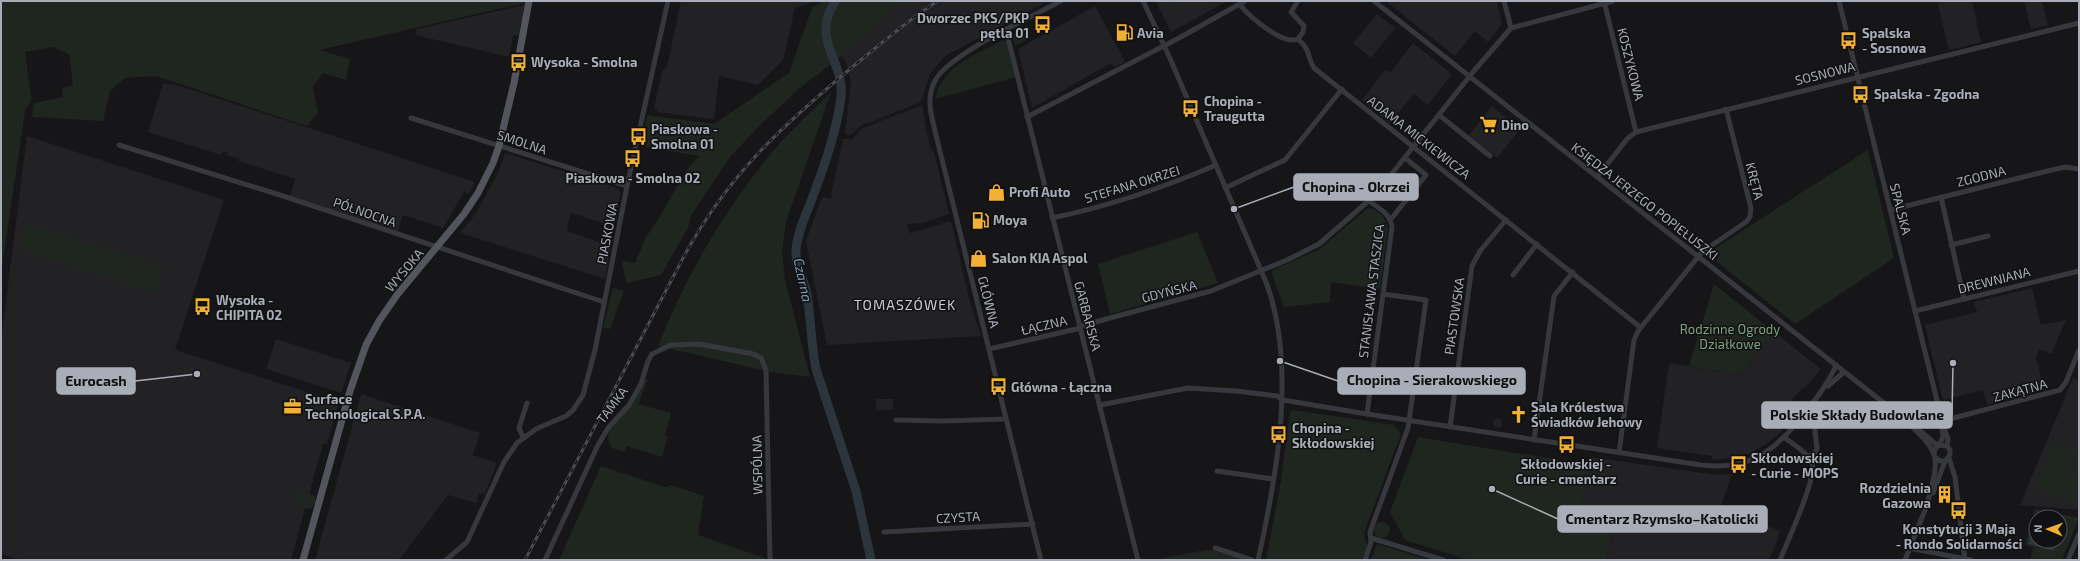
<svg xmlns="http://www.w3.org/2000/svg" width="2080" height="561" viewBox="0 0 2080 561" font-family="'Exo 2',sans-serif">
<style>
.built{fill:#222225}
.green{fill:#1e261f;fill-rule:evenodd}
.water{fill:#2c353c}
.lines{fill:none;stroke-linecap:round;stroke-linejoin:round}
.river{stroke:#2c353c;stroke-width:9}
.minor{stroke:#37383d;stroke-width:5}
.major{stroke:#53555c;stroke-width:7}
.rail-casing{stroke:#4a4c52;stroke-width:3}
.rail{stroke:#111113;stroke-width:1.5;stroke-dasharray:4.5;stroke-linecap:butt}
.labels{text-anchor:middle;stroke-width:3;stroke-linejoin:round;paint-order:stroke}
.poi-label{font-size:13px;font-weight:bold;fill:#a8adb8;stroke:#111113;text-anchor:start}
.street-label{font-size:13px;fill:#a8adb8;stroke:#111113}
.park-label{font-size:13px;fill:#7fa381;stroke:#111113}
.water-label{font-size:14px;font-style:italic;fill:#7f9bb3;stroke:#111113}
.neighbourhood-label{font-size:14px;letter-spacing:1px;fill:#c9ccd4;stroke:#111113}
.leader{fill:none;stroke:#a8adb8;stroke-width:1.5}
.callout-dot{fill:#a8adb8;stroke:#111113;stroke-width:1.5}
.callout{fill:#a8adb8;stroke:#a8adb8;stroke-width:1.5}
.callout-label{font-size:14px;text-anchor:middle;font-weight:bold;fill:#111}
</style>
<rect width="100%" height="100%" fill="#161618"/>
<g class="built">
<path d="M681,1H817L795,8L783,60L758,85L719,76L714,119L657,112L658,109H654L662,71L667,67Z"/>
<path d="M844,1H1048L945,56L930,74L921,102L869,123L863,124L850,135L845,134L851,81L846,63L837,48Z"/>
<path d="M1156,1H1227L1171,32Z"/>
<path d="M1390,1H1497L1502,24L1488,42L1475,31L1455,56L1388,3Z"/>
<path d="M1937,1H1972L1981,42L1949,50Z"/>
<path d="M2024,1H2042L2048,25L2031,29Z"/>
<path d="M524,5L519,36L513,35L509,57L415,35L417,29Z"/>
<path d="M1095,6L1125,62L1114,67L1111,63L1032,108L1018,49Z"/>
<path d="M1377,14L1395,28L1371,58L1353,43Z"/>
<path d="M1413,43L1452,74L1428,105L1414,94L1390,123L1362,100L1385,70L1390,73Z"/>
<path d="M163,83L180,86L475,182L469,194L464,192L443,228L403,215L398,231L290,196L295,179L238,161L239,159L227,155L228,152L223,151L221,155L148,132Z"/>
<path d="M922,105L928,139L931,149L934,152L949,214L922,223L907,224L908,229L909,233L914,232L951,221L969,298L981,336L827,345L806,241L822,197L832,199L831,195L843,139H852L863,128Z"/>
<path d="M1492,106L1520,129L1497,158L1468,136Z"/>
<path d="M27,136L224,200L175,350L339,402L327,444H323L291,560H20L1,554V340Z"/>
<path d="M505,153L620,189L619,207L616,208L615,214L617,216L615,223H603L571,213L569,219L567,231L611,246L605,279L460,233L476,213L497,175Z"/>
<path d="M2032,288L2041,325L2066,320L2051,354L2039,349L2036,358L2044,390L1987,405L1983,390L1943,400L1925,325L1977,312L1974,302Z"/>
<path d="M1774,332L1821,369L1806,387L1801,389L1784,409L1786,413L1775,423L1782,431L1769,442L1751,453L1724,459L1712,460V456L1657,448L1669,363L1740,375Z"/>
<path d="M276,339L351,363L341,393L266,369Z"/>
<path d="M2073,378L2079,380V510L2020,505Z"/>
<path d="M361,394L480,433L473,455L497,463L485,493L479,494L476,503L448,495L399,560H315Z"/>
<rect x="876" y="399" width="17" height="11"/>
<circle cx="1498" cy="423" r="4.5"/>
<path d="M1590,457L1717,475L1732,474L1720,509L1781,531L1777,536L1778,539L1769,560H1606L1614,530L1580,521Z"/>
</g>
<g class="green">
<path d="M1,1H524V3L319,50L350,59L346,80L323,73L313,87L318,113L307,126L156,76L125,78L110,91L103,121L32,117L34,103L63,97L62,88L73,85L69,54L53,47L25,52L31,96V101L25,111L1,274Z"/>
<path d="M823,1H902L854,47L801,87L758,127L730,157L691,216L688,228L661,275L626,283L622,261L635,263L646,237L656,223L686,171L699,156L641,146L647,115L714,124L789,73L812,8Z"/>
<path d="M1167,1H1170L1175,11L1168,10L1166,6Z"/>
<path d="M1018,31L1029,38L1015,46L1013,34Z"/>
<path d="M1003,40L1007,42L1016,77L935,99C943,65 976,55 1003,40Z"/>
<path d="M831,92L786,222L782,252L785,280L810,377L770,372L658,346C686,275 725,209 773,151C791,130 812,111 831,92Z"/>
<path d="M1868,150L1894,258L1795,324L1716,261L1720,255L1714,249Z"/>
<path d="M1368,208C1379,209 1385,218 1388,228L1380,289L1331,282L1330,302L1284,307L1272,274L1273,270L1320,249Z"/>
<path d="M29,223L33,225L31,231L35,233L37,227L164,267L156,290L153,292L27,252C18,246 21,237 22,227Z"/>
<path d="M1197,232L1218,283L1110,314L1098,264Z"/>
<path d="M1714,284L1774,332L1740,375L1689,366Z"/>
<path d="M613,288L624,291L610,329L603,328Z"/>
<path d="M644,379L648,380L638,404L671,413L665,436L668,437L662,457L627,446L624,452L612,448L608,439L609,429L630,406Z"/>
<path d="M1293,410L1394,425L1401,434L1364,533L1367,546L1362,560H1266L1281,480L1290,412Z"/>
<path d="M1418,437L1589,465L1580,521L1614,530L1606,560H1469L1405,540L1390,512Z"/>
<path d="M2054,443L2075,452L2067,473L2079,479V484L2072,503L2036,488Z"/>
<path d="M601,466L665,487L671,485L704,496L698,535L765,558V560H559Z"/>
<path d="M301,491L315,496L316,501L312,508L307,509L295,504V493Z"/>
<path d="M2035,509L2079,518L2062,560H2030L2034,547L2025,545ZM2036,517H2060V541H2036Z"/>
<circle cx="1382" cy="530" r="8"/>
<path d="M1377,544L1429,560H1371Z"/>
<path d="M1205,550H1212L1245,560H1153Z"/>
</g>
<path class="water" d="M2037,512L2056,517H2036V541H2056L2054,551L2028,544Z"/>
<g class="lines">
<path class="river" d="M835,1C810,41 845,61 841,97C837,130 825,164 813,196C807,213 797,232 796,250C795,267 804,279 807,294C811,319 811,344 816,369L856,491L871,560"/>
<g class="minor">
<path d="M1143,1L1169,56L1266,282C1297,364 1277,476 1258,560"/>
<path d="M1374,1L1903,418C1939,453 1941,452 1928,501"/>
<path d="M1504,1L1511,28"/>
<path d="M1604,1L1636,132"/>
<path d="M1839,1L1942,421L1948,439L1947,446"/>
<path d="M1240,5C1249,16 1283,46 1298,39C1312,52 1306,55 1314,68L1640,327"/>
<path d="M1006,30L1138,560"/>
<path d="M1298,39L1303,32L1304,26L1291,12L1298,1"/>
<path d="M1439,115L1490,156"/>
<path d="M1027,117L1179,38L1245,1"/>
<path d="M411,118L627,186"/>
<path d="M119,145L280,195L604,302"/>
<path d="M1597,177L1628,138L1636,132L2079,23"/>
<path d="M1225,188L1285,160L1342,89"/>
<path d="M1941,197L1964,299"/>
<path d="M1890,210L2056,169L2065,167L2079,169"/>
<path d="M1052,218C1109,206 1163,188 1216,165"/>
<path d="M1391,219L1426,175L1405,158"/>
<path d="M1951,245L1988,236"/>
<path d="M1513,275L1537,244"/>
<path d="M1915,311L2079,271"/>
<path d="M1080,326L1211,291L1287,260L1319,244L1374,196L1473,72L1511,28L1613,1"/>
<path d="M989,349L1081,328"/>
<path d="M1828,386L1844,372"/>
<path d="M1100,405L1188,388L1236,391L1277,396L1283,400L1367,414L1701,465C1749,471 1773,452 1802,417C1815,400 1827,385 1836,366"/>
<path d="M1367,414L1392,227C1390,213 1380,209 1369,201"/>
<path d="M896,420L942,421L1006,419"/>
<path d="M1942,421L2060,390L2066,382L2079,350"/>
<path d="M1913,425L1938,446"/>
<path d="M1450,427L1472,266L1480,251L1506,220"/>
<path d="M523,437L519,428L527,403"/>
<path d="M1534,440L1554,296L1573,272"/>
<path d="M1939,445L1943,437L1942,428"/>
<path d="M1619,453L1634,340L1638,331L1702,252L1746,222L1750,217L1751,208L1726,109"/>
<path d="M1934,454L1935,449L1939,445L1947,446L1950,450V455L1945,461H1940L1935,457"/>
<path d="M1808,456L1814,454L1817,449L1812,404"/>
<path d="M1949,458L1955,477L1965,560"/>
<path d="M1217,471L1273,479"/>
<path d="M1933,493L1945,461"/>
<path d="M884,532L1033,524"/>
<path d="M1371,538L1443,560"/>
<path d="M1215,548L1252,560"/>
<path d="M1909,548L1971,560"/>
<path d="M446,560L467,542L504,462L517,443L536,429L566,416L573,410L583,395L595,350L627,186L668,1"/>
<path d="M545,560L597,447L608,428L629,405L641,384L648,361L652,354L671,345L699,344L753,354L761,358L766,370L770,560"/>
<path d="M1041,560L935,131C931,114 926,98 935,81C947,55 1033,16 1061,1"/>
<path d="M1365,560L1371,542L1370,532L1408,428L1426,300L1383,294"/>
<path d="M1780,560C1787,542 1817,479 1812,463C1807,452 1794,445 1785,438"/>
<path d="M1905,560L1929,500"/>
<path d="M2068,560L2079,534"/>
</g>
<path class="major" d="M303,560L350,391L366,345L379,321L397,295L464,214L478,193L493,163L499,146L514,83L529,1"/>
<defs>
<path id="rail" d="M525,560L683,258C729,173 783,125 856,64C883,42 909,19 938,1"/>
</defs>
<use href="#rail" class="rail-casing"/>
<use href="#rail" class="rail"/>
</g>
<defs>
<symbol id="bus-bare" viewBox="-9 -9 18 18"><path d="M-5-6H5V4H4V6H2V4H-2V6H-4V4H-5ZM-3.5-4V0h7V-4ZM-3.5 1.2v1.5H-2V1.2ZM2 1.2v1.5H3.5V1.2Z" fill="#f2b134" stroke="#111113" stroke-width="2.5" paint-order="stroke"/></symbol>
<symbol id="fuel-bare" viewBox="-9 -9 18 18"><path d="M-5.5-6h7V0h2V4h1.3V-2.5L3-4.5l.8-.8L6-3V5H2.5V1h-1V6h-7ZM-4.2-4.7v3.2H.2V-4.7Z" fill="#f2b134" stroke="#111113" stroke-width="2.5" paint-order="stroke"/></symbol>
<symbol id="supermarket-bare" viewBox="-9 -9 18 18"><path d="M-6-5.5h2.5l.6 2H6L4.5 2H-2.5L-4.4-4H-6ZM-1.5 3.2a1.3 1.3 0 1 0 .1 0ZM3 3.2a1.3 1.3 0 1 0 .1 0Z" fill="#f2b134" stroke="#111113" stroke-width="2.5" paint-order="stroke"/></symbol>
<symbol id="shop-bare" viewBox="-9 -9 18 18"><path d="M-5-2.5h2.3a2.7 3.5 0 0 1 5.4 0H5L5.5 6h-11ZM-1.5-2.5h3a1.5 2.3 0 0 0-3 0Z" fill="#f2b134" stroke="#111113" stroke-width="2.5" paint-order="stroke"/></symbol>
<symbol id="office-bare" viewBox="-9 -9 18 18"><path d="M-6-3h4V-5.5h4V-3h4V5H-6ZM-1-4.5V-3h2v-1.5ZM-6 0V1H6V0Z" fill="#f2b134" stroke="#111113" stroke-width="2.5" paint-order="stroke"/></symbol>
<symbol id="church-bare" viewBox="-9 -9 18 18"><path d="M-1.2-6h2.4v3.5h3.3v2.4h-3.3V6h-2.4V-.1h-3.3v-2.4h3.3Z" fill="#f2b134" stroke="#111113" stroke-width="2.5" paint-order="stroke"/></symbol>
<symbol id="building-bare" viewBox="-9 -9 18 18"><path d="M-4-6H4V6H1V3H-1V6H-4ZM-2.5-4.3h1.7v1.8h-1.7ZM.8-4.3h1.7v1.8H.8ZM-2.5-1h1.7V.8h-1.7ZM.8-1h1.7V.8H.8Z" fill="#f2b134" stroke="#111113" stroke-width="2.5" paint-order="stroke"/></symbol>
</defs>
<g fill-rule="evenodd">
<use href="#bus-bare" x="1030" y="12" width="25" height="25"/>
<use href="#fuel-bare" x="1112" y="20" width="25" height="25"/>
<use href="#bus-bare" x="1836" y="28" width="25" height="25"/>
<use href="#bus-bare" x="506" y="50" width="25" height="25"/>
<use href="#bus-bare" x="1848" y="82" width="25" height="25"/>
<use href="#bus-bare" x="1178" y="96" width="25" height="25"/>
<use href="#supermarket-bare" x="1476" y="112" width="25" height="25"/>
<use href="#bus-bare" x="626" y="124" width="25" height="25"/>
<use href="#bus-bare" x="620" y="146" width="25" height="25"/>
<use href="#shop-bare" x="984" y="180" width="25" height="25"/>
<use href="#fuel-bare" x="968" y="208" width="25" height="25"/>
<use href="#shop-bare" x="966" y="246" width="25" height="25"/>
<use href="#bus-bare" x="190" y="294" width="25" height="25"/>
<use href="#bus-bare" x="986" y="374" width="25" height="25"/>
<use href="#office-bare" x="280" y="394" width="25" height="25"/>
<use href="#church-bare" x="1506" y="402" width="25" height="25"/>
<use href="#bus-bare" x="1266" y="422" width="25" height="25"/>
<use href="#bus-bare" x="1554" y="432" width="25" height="25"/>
<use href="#bus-bare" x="1726" y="452" width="25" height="25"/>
<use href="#building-bare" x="1932" y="482" width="25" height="25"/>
<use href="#bus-bare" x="1946" y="498" width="25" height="25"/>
</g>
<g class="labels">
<g class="poi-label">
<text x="1029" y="23" text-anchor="end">Dworzec PKS/PKP<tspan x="1029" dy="15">pętla 01</tspan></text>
<text x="1137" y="38">Avia</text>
<text x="1862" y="38">Spalska<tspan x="1862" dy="15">- Sosnowa</tspan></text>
<text x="531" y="67">Wysoka - Smolna</text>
<text x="1874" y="99">Spalska - Zgodna</text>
<text x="1204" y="106">Chopina -<tspan x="1204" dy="15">Traugutta</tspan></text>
<text x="1501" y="130">Dino</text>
<text x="651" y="134">Piaskowa -<tspan x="651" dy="15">Smolna 01</tspan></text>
<text x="633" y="183" text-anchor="middle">Piaskowa - Smolna 02</text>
<text x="1009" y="197">Profi Auto</text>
<text x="993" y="225">Moya</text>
<text x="992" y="263">Salon KIA Aspol</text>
<text x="216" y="305">Wysoka -<tspan x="216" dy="15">CHIPITA 02</tspan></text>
<text x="1011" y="392">Główna - Łączna</text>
<text x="305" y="404">Surface<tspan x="305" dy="15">Technological S.P.A.</tspan></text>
<text x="1531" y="412">Sala Królestwa<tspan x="1531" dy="15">Świadków Jehowy</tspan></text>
<text x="1292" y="433">Chopina -<tspan x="1292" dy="15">Skłodowskiej</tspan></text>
<text x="1751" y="463">Skłodowskiej<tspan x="1751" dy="15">- Curie - MOPS</tspan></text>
<text x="1566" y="469" text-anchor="middle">Skłodowskiej -<tspan x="1566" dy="15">Curie - cmentarz</tspan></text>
<text x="1931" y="493" text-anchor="end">Rozdzielnia<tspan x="1931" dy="15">Gazowa</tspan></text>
<text x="1959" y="534" text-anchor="middle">Konstytucji 3 Maja<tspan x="1959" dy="15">- Rondo Solidarności</tspan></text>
</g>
<g class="street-label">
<text transform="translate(1631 64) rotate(76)" y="5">KOSZYKOWA</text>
<text transform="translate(1825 73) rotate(-14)" y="5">SOSNOWA</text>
<text transform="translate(1419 137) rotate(38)" y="5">ADAMA MICKIEWICZA</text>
<text transform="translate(522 142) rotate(18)" y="5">SMOLNA</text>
<text transform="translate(1981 176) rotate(-14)" y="5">ZGODNA</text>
<text transform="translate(1755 181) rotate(76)" y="5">KRĘTA</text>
<text transform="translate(1132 184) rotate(-17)" y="5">STEFANA OKRZEI</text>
<text transform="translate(1645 201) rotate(38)" y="5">KSIĘDZA JERZEGO POPIEŁUSZKI</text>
<text transform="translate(1901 209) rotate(76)" y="5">SPALSKA</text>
<text transform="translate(365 212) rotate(19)" y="5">PÓŁNOCNA</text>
<text transform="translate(607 233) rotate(-79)" y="5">PIASKOWA</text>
<text transform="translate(404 270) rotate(-50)" y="5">WYSOKA</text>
<text transform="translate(1994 280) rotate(-14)" y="5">DREWNIANA</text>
<text transform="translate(1169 291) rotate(-14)" y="5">GDYŃSKA</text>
<text transform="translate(1371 291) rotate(-83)" y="5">STANISŁAWA STASZICA</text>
<text transform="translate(989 302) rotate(76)" y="5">GŁÓWNA</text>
<text transform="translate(1088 316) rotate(75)" y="5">GARBARSKA</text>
<text transform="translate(1454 316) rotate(-82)" y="5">PIASTOWSKA</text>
<text transform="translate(1044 325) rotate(-13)" y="5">ŁĄCZNA</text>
<text transform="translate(2020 390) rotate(-15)" y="5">ZAKĄTNA</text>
<text transform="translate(612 405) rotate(-53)" y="5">TAMKA</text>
<text transform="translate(757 465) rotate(-91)" y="5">WSPÓLNA</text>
<text transform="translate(958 517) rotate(-3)" y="5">CZYSTA</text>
</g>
<g class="park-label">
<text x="1730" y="334">Rodzinne Ogrody<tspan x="1730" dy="15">Działkowe</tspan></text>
</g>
<g class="water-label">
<text transform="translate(803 280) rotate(78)" y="5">Czarna</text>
</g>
<g class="neighbourhood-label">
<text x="905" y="310">TOMASZÓWEK</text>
</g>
</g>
<path class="leader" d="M1234 209L1294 187M1280 361L1338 381M197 374L135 381M1953 363L1952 415M1492 489L1558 519"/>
<g class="callout-dot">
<circle cx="1234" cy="209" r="4"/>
<circle cx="1280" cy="361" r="4"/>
<circle cx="197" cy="374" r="4"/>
<circle cx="1953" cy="363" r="4"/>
<circle cx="1492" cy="489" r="4"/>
</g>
<g class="callout">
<rect x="1294" y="174" width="124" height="26" rx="4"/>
<rect x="1338" y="368" width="187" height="26" rx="4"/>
<rect x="57" y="368" width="78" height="26" rx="4"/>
<rect x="1762" y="402" width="190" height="26" rx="4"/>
<rect x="1558" y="506" width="209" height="26" rx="4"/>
</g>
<g class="callout-label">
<text x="1356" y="192">Chopina - Okrzei</text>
<text x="1432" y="385">Chopina - Sierakowskiego</text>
<text x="96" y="386">Eurocash</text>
<text x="1857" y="420">Polskie Składy Budowlane</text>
<text x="1662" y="524">Cmentarz Rzymsko–Katolicki</text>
</g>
<rect width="2080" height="561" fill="none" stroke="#a8adb8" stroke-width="4"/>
<g transform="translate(2048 529) rotate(272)"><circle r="19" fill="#111113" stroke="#4d4f55"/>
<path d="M0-3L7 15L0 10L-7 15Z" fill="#f2b134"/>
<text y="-6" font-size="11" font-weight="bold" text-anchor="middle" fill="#a8adb8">N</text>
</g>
</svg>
